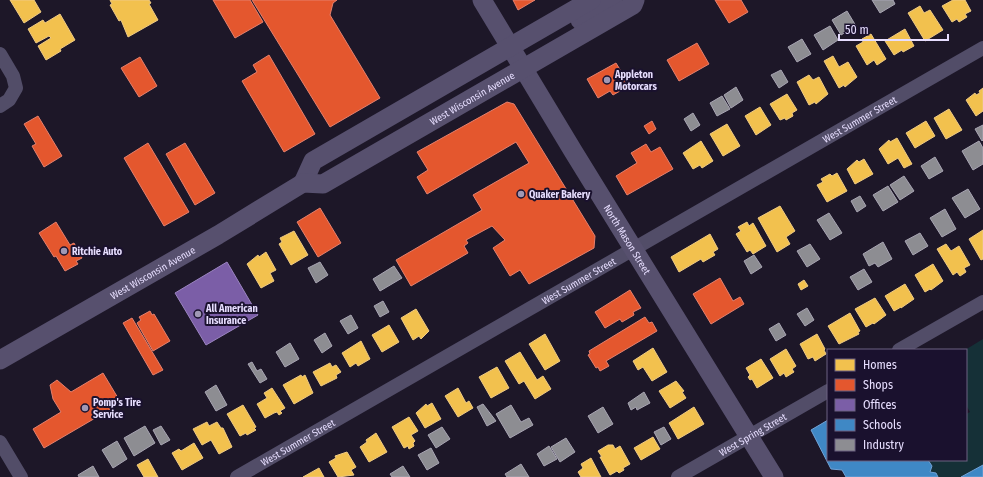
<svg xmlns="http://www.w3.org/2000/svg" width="983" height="477" viewBox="0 0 983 477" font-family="'Fira Sans Condensed',sans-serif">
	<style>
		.green { fill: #153037 }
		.homes { fill: #f2c14e; stroke: #efca83 }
		.shops { fill: #e4572e; stroke: #e5806d }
		.offices { fill: #7b5ea7; stroke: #9b84c1 }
		.schools { fill: #3f88c5; stroke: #71a2d6 }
		.industry { fill: #8d8d92; stroke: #a8a5b3 }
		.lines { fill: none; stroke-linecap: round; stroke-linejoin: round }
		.street { stroke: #524d68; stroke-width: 14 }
		.secondary { stroke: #57506e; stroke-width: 19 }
		.poi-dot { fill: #a098b4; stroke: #1a112e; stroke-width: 1.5 }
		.labels { text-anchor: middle; stroke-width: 4; stroke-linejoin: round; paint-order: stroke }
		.poi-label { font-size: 10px; font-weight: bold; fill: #e7deff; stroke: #1a112e; text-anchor: start }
		.street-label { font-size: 10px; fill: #e7deff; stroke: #1a112e }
	</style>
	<rect width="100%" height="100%" fill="#1d1728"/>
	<path class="green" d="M983 339V465L961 477H938L936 473 930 472 932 466 928 460H966V414L970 412 966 405 965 350Z"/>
	<path class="homes" d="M10 0H34L41 12 24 23Z
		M110 0H149L151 3 149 4 158 20 128 37 121 20 119 21 110 5 112 4Z
		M953 0H965L971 11 965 14 967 17 959 22 957 19 952 22 942 6Z
		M920 6 924 13 930 10 943 30 925 41 908 13Z
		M60 14 75 40 60 49 61 51 46 60 38 46 51 38 49 36 36 43 28 29 43 20 45 23Z
		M905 29 914 46 903 52 902 50 894 55 885 41Z
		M871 34 886 59 877 65 874 60 867 65 856 46 863 42 862 39Z
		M833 56 839 67 848 62 857 77 845 87 844 85 839 88 824 61Z
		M809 75 813 80 819 77 828 94 816 104 815 102 809 105 797 82Z
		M983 88V111L976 116 966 100 975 93 976 95 980 93 979 91Z
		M787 94 797 110 792 113 793 116 786 120 785 118 780 120 770 104Z
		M760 107 771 125 756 135 745 116Z
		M949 109 962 130 946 139 934 118Z
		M926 121 935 136 915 148 906 133Z
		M727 124 740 146 723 156 710 134Z
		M897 138 912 164 904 168 898 158 888 164 879 149 889 140 890 142Z
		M701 141 713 161 702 168 700 165 693 169 683 153Z
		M864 159 873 174 855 184 847 169 857 160 859 162Z
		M837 173 847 191 827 202 817 185 823 182 821 179 830 174 832 176Z
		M780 206 795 231 786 237 790 244 777 252 758 218Z
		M747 222 749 226 753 223 766 246 753 254 750 250 747 252 736 234 741 231 738 227Z
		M983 230V259L981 260 969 239Z
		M294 231 308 255 291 265 279 244 282 242 280 238Z
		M710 234 718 249 713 252 715 255 703 262 701 259 679 272 671 257Z
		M946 244 951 251 959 246 970 265 964 268 966 272 960 276 957 272 953 275 937 249Z
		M266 252 276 270 270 273 274 281 261 288 247 264 258 255 259 257Z
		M933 264 943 281 931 290 930 289 925 292 915 275Z
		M804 280 808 286 801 290 798 284Z
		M905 284 914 299 901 308V307L894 311 885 296Z
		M875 298 886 315 874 324 873 323 866 327 855 309Z
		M416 309 429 331 421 339 419 336 413 340 401 318Z
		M850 313 860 331 858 332 859 334 839 344 828 326Z
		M389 325 399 342 382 352 372 335Z
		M545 334 560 361 545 370 529 344Z
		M817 334 825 349 824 350 826 354 815 361 813 357 808 359 800 344Z
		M361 341 370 359 358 366 356 363 350 367 342 353Z
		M653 348 667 372 652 381 643 367 638 370 633 361Z
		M786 349 796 366 792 369 794 372 786 377 784 373 780 376 770 359Z
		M520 352 537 380 543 376 551 389 535 399 524 381 519 384 505 361Z
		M761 359 773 378 757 388 752 379 750 380 748 377 750 375 746 368Z
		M330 363 332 367 336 365 341 372 336 375 337 378 321 386 313 372Z
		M497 367 509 388 491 398 479 377Z
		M301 375 302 377 305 375 313 393 294 404 283 385Z
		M676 381 684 391 682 392 686 398 670 408 659 391Z
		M272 388 285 408 280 411 282 413 279 415 277 412 274 413 265 418 257 404 267 398 264 393Z
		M458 388 466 403 469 401 473 408 458 417 445 396Z
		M432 403 441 419 425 428 416 413 426 404 427 406Z
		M243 405 256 427 254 428 256 430 247 435 246 433 240 436 227 414Z
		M694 407 704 424 678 439 669 423Z
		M409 417 418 431 411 435 415 441 413 443 414 446 409 449 408 446 404 448 392 427Z
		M207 422 209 426 217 422 221 428H223L232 447 219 454 211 440 202 445 193 429Z
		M376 433 387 452 369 462 360 447 367 442 366 440Z
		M653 437 660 449 641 460 634 448Z
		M194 443 203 458 182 470 172 453 179 449 181 451Z
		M608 445H613L615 449 620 446 630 464 623 468 624 470 619 473 617 471 610 475 600 457H602L598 451Z
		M347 452 356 467 351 470 354 475 338 477 329 462 336 458 335 456Z
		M591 458 601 477H581L578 472 583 468 581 464Z
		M148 459 158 477H144L137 465Z
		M319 468 324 477H303Z"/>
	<path class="shops" d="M213 0H250L263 22 235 38Z
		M252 0H337L333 3 330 15 380 98 330 127Z
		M513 0H535L518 10Z
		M715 0H741L748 12 729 23Z
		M697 43 709 64 679 81 667 60Z
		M269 55 315 134 284 152 242 81 257 72 253 65Z
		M140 57 157 86 139 97 121 68Z
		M616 63 627 81 625 82 627 87 613 95 610 91 598 98 587 79Z
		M507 102 514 104 595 236 594 248 529 284 520 270 510 276 493 248 505 240 492 226 466 240 468 243 464 246 468 253 411 286 396 260 482 210 473 195 529 163 516 142 427 194 417 177 428 170 417 152Z
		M38 116 62 156 44 167 32 146 36 144 24 124Z
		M652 121 656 129 649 134 644 126Z
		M148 143 189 212 164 226 124 158Z
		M185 143 215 193 195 205 166 154Z
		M646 144 651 152 660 147 673 169 627 195 616 176 637 163 631 153Z
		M320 208 341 243 318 257 297 222Z
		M56 222 70 245 74 243 82 258 76 261 78 264 65 271 56 256 54 257 39 233Z
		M720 278 733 301 740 297 744 304 711 324 693 294Z
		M630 290 641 308 633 312 634 315 622 322 620 319 605 328 595 312Z
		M150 311 152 315 154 314 170 341 153 351 137 323 141 320 139 317Z
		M645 317 649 323 652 322 657 331 606 361 609 366 600 371 598 367 596 368 588 355 590 354 589 351Z
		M132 318 163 370 153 375 123 323Z
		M103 373 121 403 44 448 33 429 61 412 53 399 50 385 57 380 71 392Z"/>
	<path class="offices" d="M227 262 258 315 206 345 175 293Z"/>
	<path class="schools" d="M828 420V460H928L932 466 930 472 936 473 938 477H846L842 470 831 469 811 430Z
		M983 465V477H961Z"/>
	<path class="industry" d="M872 0H893L895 4 880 13Z
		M847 11 856 26 841 35 832 20Z
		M830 26 838 40 823 50 814 35Z
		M802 39 811 54 797 62 788 47Z
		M781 70 788 82 779 88 771 75Z
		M736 87 743 100 731 108 724 95Z
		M722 96 730 109 717 116 710 103Z
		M693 113 700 125 691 131 684 119Z
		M983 125V140L982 141 975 129Z
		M979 141 983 148V164L973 170 962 151Z
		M935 157 943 171 929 179 921 166Z
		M904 176 914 191 900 200 890 185Z
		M888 186 898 202 883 211 873 195Z
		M968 189 980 209 965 218 952 198Z
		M860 196 866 206 857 212 851 201Z
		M945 209 956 229 942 237 930 218Z
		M829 213 842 233 830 240 817 220Z
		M920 233 928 246 913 255 905 241Z
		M883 242 892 259 878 267 875 263 869 266 863 254Z
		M810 244 820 259 807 267 797 251Z
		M754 255 762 267 751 274 744 261Z
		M320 262 328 275 316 283 308 268Z
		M394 266 402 278 380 291 373 279Z
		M864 269 872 282 858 290 850 277Z
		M383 301 389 312 380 317 374 306Z
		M807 308 814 320 805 326 797 314Z
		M351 315 358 328 348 334 340 321Z
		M779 323 786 335 776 341 769 329Z
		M325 333 332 346 322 353 314 340Z
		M290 343 299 359 285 367 276 352Z
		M252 362 257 371 261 369 267 379 260 383 248 364Z
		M216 385 227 405 216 411 205 392Z
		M644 392 650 403 637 410 636 407 631 410 628 403Z
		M483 404 496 421 487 426 477 407Z
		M511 405 521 422 529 418 533 425 510 438 496 414Z
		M603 407 613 424 598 433 588 416Z
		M145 426 155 443 134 456 124 438Z
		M161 426 170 440 161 445 153 430Z
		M442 427 450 439 436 448 428 435Z
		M664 427 671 439 661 445 654 432Z
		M566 438 575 452 560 462 551 447Z
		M117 441 127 459 113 468 102 450Z
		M549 446 557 459 544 466 537 454Z
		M431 448 439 463 427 470 418 455Z
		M521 464 529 477H507L505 474Z
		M93 466 99 477H79L78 475Z
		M403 466 410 477H392L390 474Z"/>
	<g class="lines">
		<g class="street">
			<path d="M0 54 13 76 16 88 9 100 0 106"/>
			<path d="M899 350 983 302"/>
			<path d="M0 442 21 477"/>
			<path id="s1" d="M237 477 983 48"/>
			<path id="s2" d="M678 477 828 391"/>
		</g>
		<g class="secondary">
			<path id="s3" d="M482 0 573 151 774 477"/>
			<path d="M580 20 613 0"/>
			<path d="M303 183 313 161 591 0"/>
			<path id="s4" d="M0 360 218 235 303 183 323 184 633 5 635 0"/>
		</g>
	</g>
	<g class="poi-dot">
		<circle cx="607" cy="80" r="4"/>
		<circle cx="521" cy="194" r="4"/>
		<circle cx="64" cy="251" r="4"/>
		<circle cx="198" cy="314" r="4"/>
		<circle cx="85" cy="408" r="4"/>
	</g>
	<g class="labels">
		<g class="poi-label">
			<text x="615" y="78">Appleton<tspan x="615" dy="12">Motorcars</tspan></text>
			<text x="529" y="198">Quaker Bakery</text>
			<text x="72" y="255">Ritchie Auto</text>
			<text x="206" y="312">All American<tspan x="206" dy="12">Insurance</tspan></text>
			<text x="93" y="406">Pomp's Tire<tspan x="93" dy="12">Service</tspan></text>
		</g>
		<g class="street-label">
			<text dy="4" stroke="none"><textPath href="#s4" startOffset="543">West Wisconsin Avenue</textPath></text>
			<text dy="4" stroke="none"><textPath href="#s1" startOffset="718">West Summer Street</textPath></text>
			<text dy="4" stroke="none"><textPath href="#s3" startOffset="280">North Mason Street</textPath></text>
			<text dy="4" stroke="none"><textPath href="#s4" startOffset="176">West Wisconsin Avenue</textPath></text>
			<text dy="4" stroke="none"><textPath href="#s1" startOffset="394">West Summer Street</textPath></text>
			<text dy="4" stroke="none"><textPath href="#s2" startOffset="86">West Spring Street</textPath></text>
			<text dy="4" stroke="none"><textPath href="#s1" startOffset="70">West Summer Street</textPath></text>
		</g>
	</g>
	<rect x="827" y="349" width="140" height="112" fill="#1a112e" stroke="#6c6382"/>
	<rect x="835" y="359" width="20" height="12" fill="#f2c14e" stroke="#6c6382"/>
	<text x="863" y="369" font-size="12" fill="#e7deff">Homes</text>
	<rect x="835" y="379" width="20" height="12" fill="#e4572e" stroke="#6c6382"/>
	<text x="863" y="389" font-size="12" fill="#e7deff">Shops</text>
	<rect x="835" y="399" width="20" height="12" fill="#7b5ea7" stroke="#6c6382"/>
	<text x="863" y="409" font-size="12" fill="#e7deff">Offices</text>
	<rect x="835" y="419" width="20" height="12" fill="#3f88c5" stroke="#6c6382"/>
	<text x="863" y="429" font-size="12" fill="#e7deff">Schools</text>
	<rect x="835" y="439" width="20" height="12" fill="#8d8d92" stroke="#6c6382"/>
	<text x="863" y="449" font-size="12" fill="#e7deff">Industry</text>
	<path d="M839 34v6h109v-6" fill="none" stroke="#e7deff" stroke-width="2"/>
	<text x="845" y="34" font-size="12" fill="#e7deff" stroke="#1a112e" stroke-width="3" paint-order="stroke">50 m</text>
</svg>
